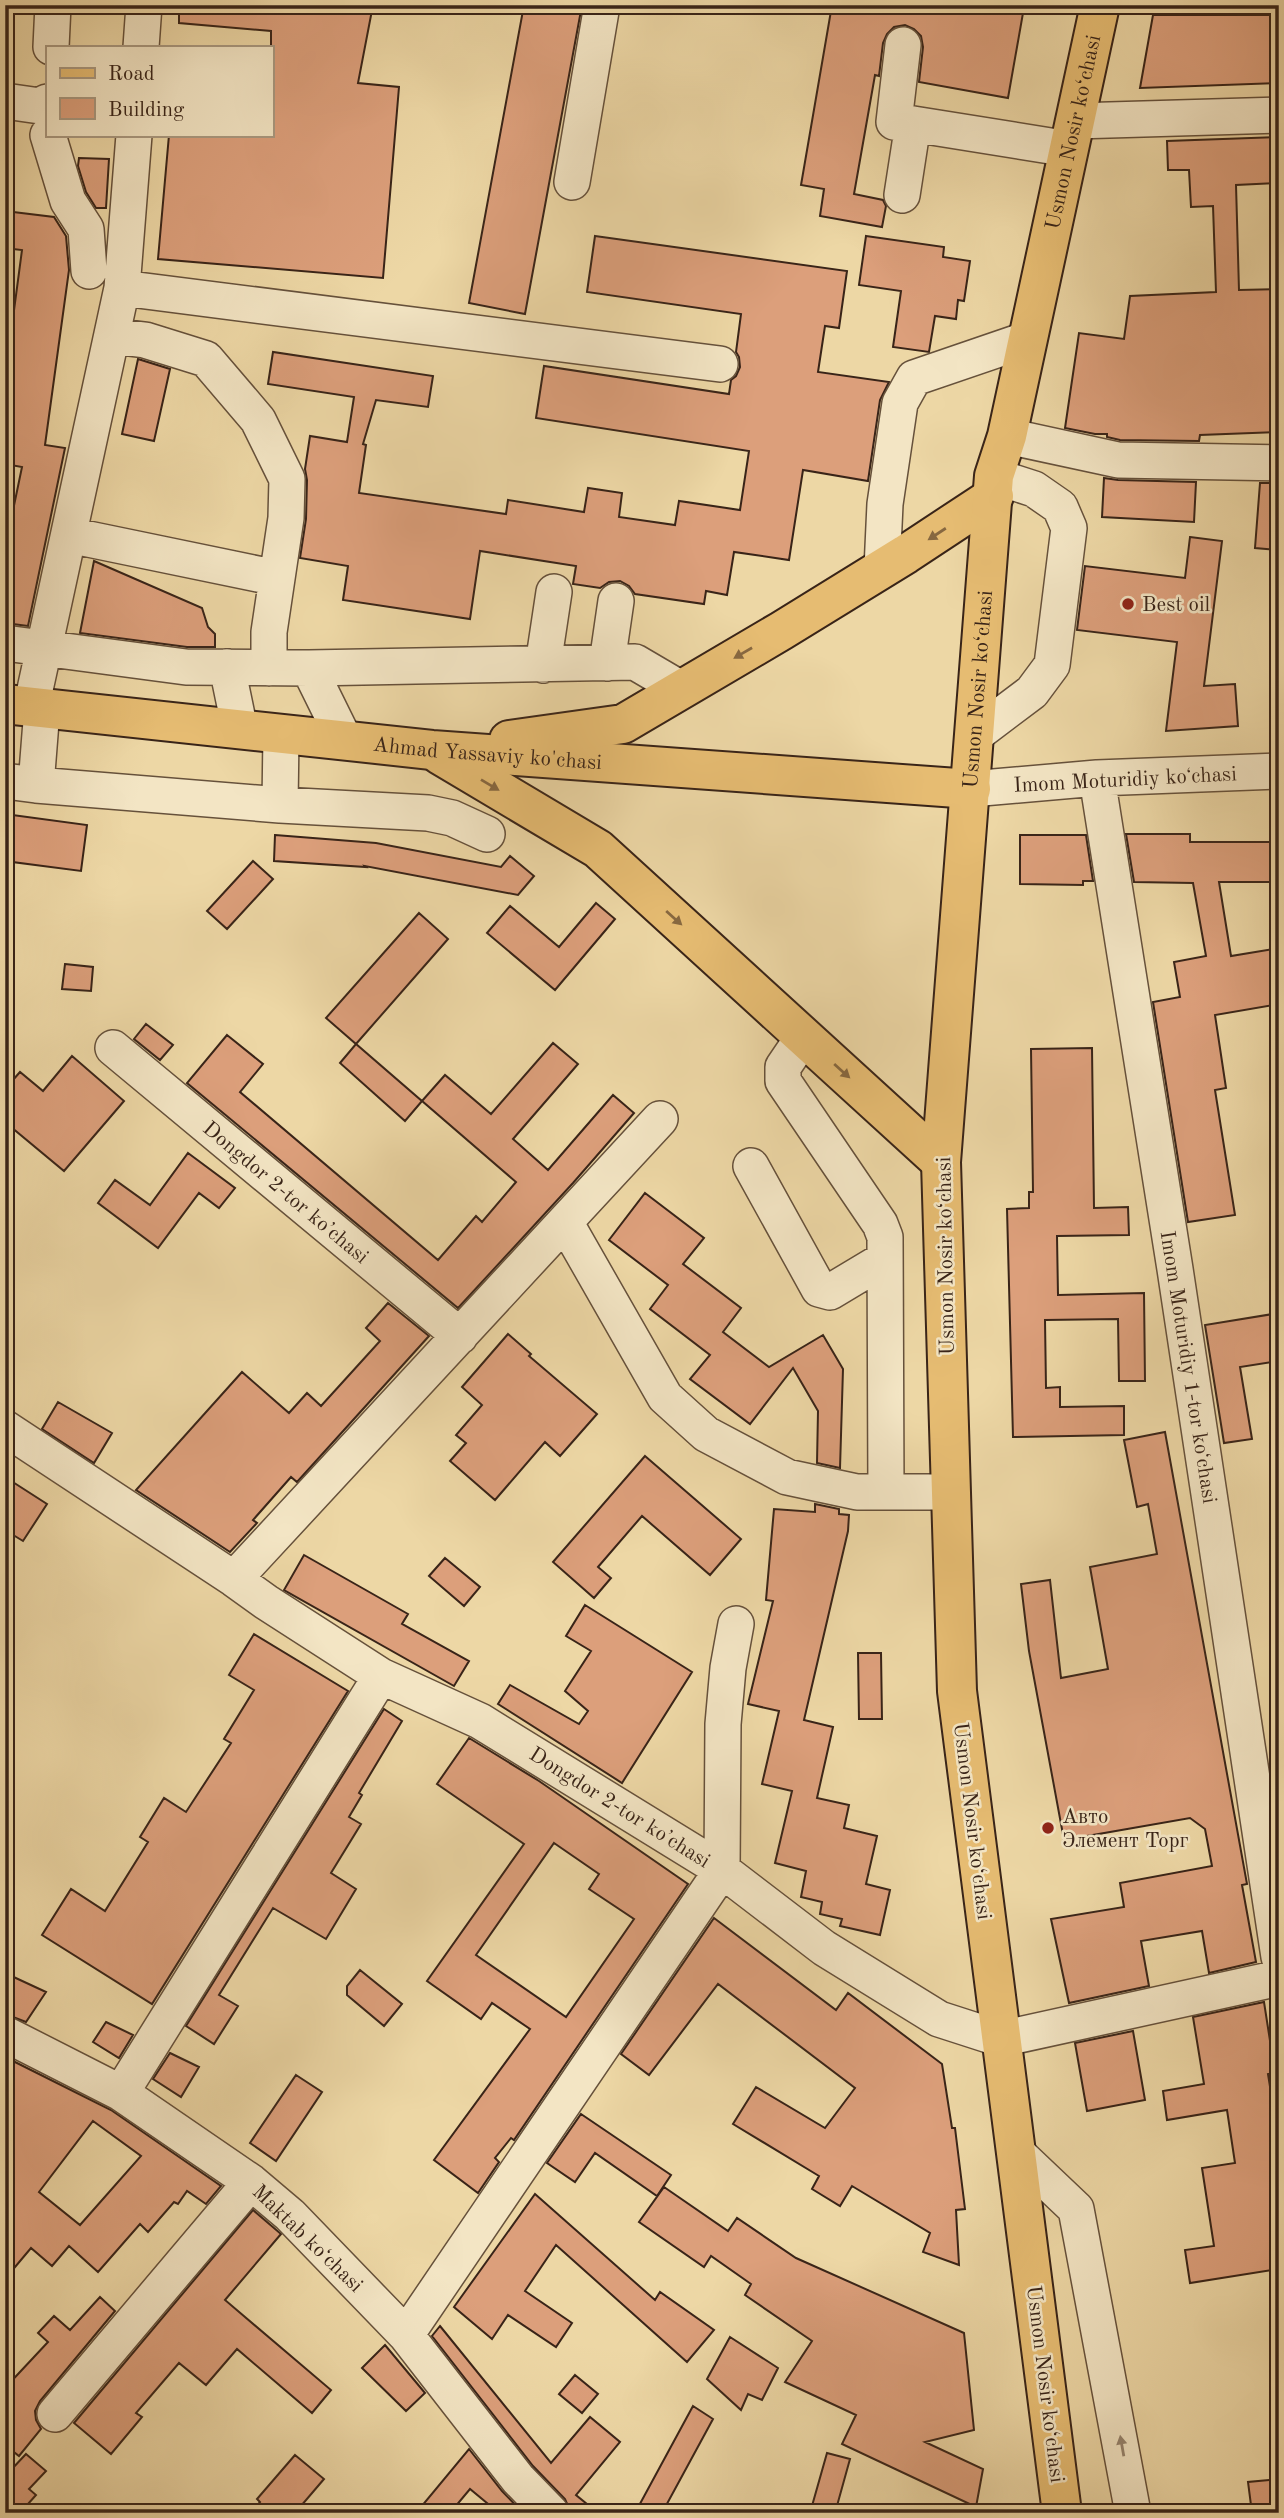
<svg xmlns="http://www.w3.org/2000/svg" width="1284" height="2518" viewBox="0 0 1284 2518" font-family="'Old Standard TT',serif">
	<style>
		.building { fill: #dc9f7b; stroke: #392418; stroke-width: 2; fill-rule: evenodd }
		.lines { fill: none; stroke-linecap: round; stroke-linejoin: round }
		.minor-casing { stroke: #66513b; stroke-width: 38 }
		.major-casing { stroke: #392418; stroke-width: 42 }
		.minor { stroke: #f3e5c4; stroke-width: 35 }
		.major { stroke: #e6bc72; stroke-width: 38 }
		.oneway { fill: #876840 }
		.oneway2 { fill: #96846e }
		.poi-dot { fill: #8f2418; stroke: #f3e5c4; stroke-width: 2.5 }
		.labels { text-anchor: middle; stroke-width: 5; stroke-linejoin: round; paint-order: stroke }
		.street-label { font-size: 21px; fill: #392418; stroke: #f3e5c4 }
		.poi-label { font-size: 21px; fill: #392418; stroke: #f3e5c4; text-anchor: start }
	</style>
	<rect width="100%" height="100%" fill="#edd7a5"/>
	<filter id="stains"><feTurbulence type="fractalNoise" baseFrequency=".00286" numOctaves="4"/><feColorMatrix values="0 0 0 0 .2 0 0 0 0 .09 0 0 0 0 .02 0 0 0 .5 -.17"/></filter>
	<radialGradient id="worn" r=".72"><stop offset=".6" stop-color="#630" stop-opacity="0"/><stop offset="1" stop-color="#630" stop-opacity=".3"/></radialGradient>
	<path class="building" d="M179 5H373L358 83 399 87 383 278 158 259 169 135H271V31L179 23Z
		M524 5H582L525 314 469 303Z
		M832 5H979L1023 13 1008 98 919 82 923 47 921 36 914 29 905 25 894 27 887 34 883 43 879 76 875 75 854 194 883 200 886 206 882 227 820 216 824 189 801 185Z
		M1153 15H1279V83L1140 88Z
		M1279 137V183L1236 185 1239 290 1279 289V432L1200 435 1199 441 1120 440 1107 437V434H1095L1065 428 1079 333 1124 339 1130 296 1216 292 1213 206 1191 207 1189 170H1168L1167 141Z
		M79 158 109 159 106 208H96L86 192 78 166Z
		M5 211 54 217 66 236 69 270 45 445 65 448 28 626 5 623V549L22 467 5 464V378L22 250 5 248Z
		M595 236 847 271 839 328 825 326 818 372 889 382 880 400 868 481 803 470 789 560 734 552 727 595 706 591 704 604 635 594 629 586 620 581 609 582 600 588 573 584 576 566 480 551 470 619 343 600 348 566 300 558 306 519 307 480 305 469 310 436 347 442 354 397 268 384 273 352 433 376 428 407 376 400 363 444 366 445 359 493 506 514 508 500 584 512 588 488 622 493 619 517 675 525 679 501 740 510 749 451 536 418 544 366 729 394 731 380 736 376 740 367 739 357 736 352 741 314 587 292Z
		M866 236 944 247 943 257 970 261 964 301 958 300 956 319 935 316 929 352 893 347 901 291 859 285Z
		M138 359 170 369 154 441 122 434Z
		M1104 478 1118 480 1196 482 1194 522 1102 517Z
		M1260 483H1279V550L1255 548Z
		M1190 537 1222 541 1204 686 1235 684 1238 726 1166 731 1177 642 1077 630 1085 566 1185 578Z
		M94 561 202 608 208 627 215 634V647H187L80 633Z
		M5 814 87 825 81 871 5 861Z
		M1126 834H1190V842H1279V882H1219L1231 956 1279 948V1004L1215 1015 1226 1088 1215 1090 1235 1215 1188 1222 1153 1002 1180 997 1174 962 1206 956 1193 883 1134 882Z
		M275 835 376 843 501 867 510 856 534 876 518 895 365 866 366 867 274 861Z
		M1020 835H1086L1093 881H1083V885L1020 884Z
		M253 861 273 879 227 929 207 911Z
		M596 903 615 919 555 990 487 933 510 906 559 947Z
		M419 913 448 939 356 1044 326 1018Z
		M65 964 93 967 91 991 62 989Z
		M146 1024 173 1045 160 1060 134 1039Z
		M227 1035 263 1064 240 1092 438 1260 476 1216 482 1222 516 1182 422 1101 405 1121 340 1063 356 1044 422 1101 445 1075 491 1114 553 1043 578 1064 513 1139 548 1170 613 1095 634 1113 573 1183 458 1308 187 1083Z
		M1092 1048 1094 1208 1128 1207 1129 1235 1057 1236 1058 1295 1144 1293 1145 1381H1119L1118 1319 1045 1320 1046 1388 1060 1387V1407L1124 1406V1435L1013 1437 1007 1209 1029 1208V1192H1033L1031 1049Z
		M72 1056 124 1101 64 1171 5 1122V1089L20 1072 43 1091Z
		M188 1153 235 1188 219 1208 199 1193 158 1248 98 1203 115 1180 150 1205Z
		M645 1193 704 1238 683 1264 741 1308 723 1332 769 1367 823 1335 843 1369 840 1468 817 1463 818 1411 793 1368 750 1424 690 1379 710 1355 650 1309 668 1285 609 1240Z
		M388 1303 429 1336 297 1482 291 1477 253 1520 257 1523 230 1552 136 1490 242 1372 289 1413 307 1393 321 1406 380 1341 366 1328Z
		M1279 1313V1361L1240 1367 1252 1439 1224 1443 1205 1325Z
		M508 1334 531 1354 529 1356 597 1414 560 1456 545 1442 495 1500 450 1461 466 1443 456 1435 482 1405 462 1387Z
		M58 1402 112 1433 94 1463 42 1429Z
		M1165 1432 1247 1884 1242 1885 1256 1962 1209 1973 1202 1931 1141 1941 1149 1986 1069 2003 1051 1919 1124 1907 1120 1883 1212 1866 1205 1829 1190 1818 1064 1840 1029 1651 1021 1584 1050 1580 1061 1678 1108 1669 1090 1567 1157 1554 1148 1504 1137 1507 1124 1440Z
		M645 1456 741 1539 710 1575 642 1516 598 1567 611 1578 594 1598 553 1562Z
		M5 1477 47 1504 23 1541 5 1530Z
		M815 1504 839 1509V1514L849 1515 848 1531 804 1720 833 1727 817 1798 849 1805 844 1828 877 1836 866 1884 890 1890 880 1935 840 1926 842 1919 820 1914 822 1902 801 1897 806 1871 775 1863 792 1791 762 1784 779 1711 748 1704 773 1601 766 1600 774 1509 815 1512Z
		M304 1555 408 1614 402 1624 469 1661 454 1686 284 1590Z
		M445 1558 480 1587 464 1606 429 1576Z
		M585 1605 692 1672 622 1783 498 1704 510 1685 579 1724 588 1711 565 1691 591 1651 566 1636Z
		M254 1634 348 1691 152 2004 42 1935 71 1889 105 1911 148 1842 140 1837 164 1798 186 1812 231 1743 224 1739 254 1690 229 1675Z
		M858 1653H881L882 1719H859Z
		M384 1709 402 1721 359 1793 362 1795 349 1817 361 1824 331 1873 356 1889 326 1939 273 1908 219 1995 238 2006 214 2044 186 2026Z
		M469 1738 539 1781 688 1884 514 2140 511 2138 495 2158 499 2162 478 2193 434 2160 530 2029 492 2003 481 2019 427 1981 524 1844 437 1784ZM554 1843 599 1874 589 1889 634 1919 566 2017 476 1955Z
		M714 1918 836 2010 848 1993 942 2064 952 2128H955L965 2209 956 2210 959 2265 923 2252 930 2233 852 2186 840 2206 812 2189 819 2176 733 2124 756 2087 825 2128 855 2088 718 1984 649 2075 621 2054Z
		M360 1970 402 2004 384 2026 347 1995V1986Z
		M5 1973 46 1992 26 2022 5 2014Z
		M1264 2002 1275 2073 1268 2074 1279 2143V2269L1190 2283 1185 2250 1214 2246 1202 2168 1235 2163 1227 2110 1167 2120 1163 2091 1204 2084 1193 2017Z
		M106 2022 133 2035 119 2058 93 2042Z
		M1133 2031 1145 2100 1087 2111 1075 2043Z
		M170 2053 199 2067 181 2097 153 2079Z
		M5 2057 111 2110 221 2186 206 2204 187 2191 178 2204 174 2202 148 2232 140 2224 98 2272 69 2246 52 2266 31 2248 5 2279ZM93 2121 141 2156 80 2225 39 2192Z
		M296 2075 322 2092 276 2161 250 2143Z
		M581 2114 671 2175 657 2196 595 2153 575 2182 547 2163Z
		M664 2187 728 2231 737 2218 796 2258 964 2333 974 2430 925 2442 983 2469 976 2507 842 2444 856 2415 785 2382 812 2341 745 2295 751 2284 711 2256 704 2267 639 2222Z
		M535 2194 655 2300 660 2292 714 2330 687 2362 556 2245 525 2291 572 2323 556 2347 508 2315 492 2339 454 2307Z
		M253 2210 281 2234 225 2300 331 2390 312 2413 237 2349 206 2385 179 2363 136 2413 142 2417 111 2454 74 2423Z
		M100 2297 115 2311 40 2401 35 2411 36 2420 41 2429 19 2456 5 2445V2388L48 2342 38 2333 54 2316 70 2330Z
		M440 2326 551 2463 590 2417 620 2442 576 2495 598 2513H571L565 2499 533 2466 432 2336Z
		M730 2337 778 2368 762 2400 748 2394 741 2410 707 2379Z
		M385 2345 425 2393 406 2411 362 2368Z
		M575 2375 598 2394 582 2413 559 2394Z
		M693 2406 713 2419 662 2513H635Z
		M469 2449 502 2491 523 2513H499L470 2489 450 2513H416Z
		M827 2453 850 2459 835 2513H810Z
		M26 2454 46 2471 29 2489 36 2495 20 2513H5V2466L10 2471Z
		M295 2455 324 2479 295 2513H251L260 2502 257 2499Z
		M1279 2479V2513H1252L1248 2482Z"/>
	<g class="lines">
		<g class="minor-casing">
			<path id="minor" d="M903 45 894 122 913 124
				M51 47 53 5
				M141 47 144 5
				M5 101 40 106 47 102
				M1075 121 1279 115
				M48 135 68 201 86 229 89 271
				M572 182 602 5
				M902 195 913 124 1069 149
				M122 288 720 364
				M112 336 145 340 206 359 258 420 287 479 286 518 269 632V668
				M1007 436 1118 460 1279 463
				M69 535 277 578
				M882 569 885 504 900 403 914 378 1028 339
				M5 643 186 667 309 668 635 662 681 689
				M607 663 616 601
				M543 665 554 592
				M227 667 240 730
				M309 668 345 741
				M31 708 122 288 134 135
				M975 735 1032 692 1052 665 1069 528 1060 507 1034 489 994 476
				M1097 778 1175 1269 1279 1957
				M5 781 36 785 280 805 428 813 452 818 487 834
				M36 785 42 709
				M971 789 1097 778 1279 771
				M280 805 281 735
				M804 1036 783 1067V1081L880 1224 885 1237 886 1492
				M113 1048 460 1336
				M751 1166 819 1289 830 1292 885 1259
				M565 1222 665 1397 706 1434 787 1477 857 1492H951
				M5 1428 234 1579 266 1602 381 1676 480 1721 722 1870 824 1948 939 2019 1001 2039 1279 1978
				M234 1579 660 1119
				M5 2034 121 2093 251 2182 290 2215 406 2335 518 2479 551 2513
				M121 2093 381 1676
				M1016 2152 1076 2209 1133 2513
				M406 2335 722 1870 723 1724 728 1668 736 1624
				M55 2414 251 2182"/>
		</g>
		<g class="major-casing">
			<g id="major">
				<path id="s1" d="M5 704 432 750 971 789"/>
				<path d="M509 740 623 724 781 631 906 554 994 496"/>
				<path d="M440 755 598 849 941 1162"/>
				<path id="s2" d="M1062 2513 957 1691 941 1162 994 476 1007 436 1100 5"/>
			</g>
		</g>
		<use href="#minor" class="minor"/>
		<use href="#major" class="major"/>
	</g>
	<defs><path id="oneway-solid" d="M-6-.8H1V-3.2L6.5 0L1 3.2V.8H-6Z" transform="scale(1.75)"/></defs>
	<g class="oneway">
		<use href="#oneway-solid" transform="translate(937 534) rotate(147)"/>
		<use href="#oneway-solid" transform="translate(743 653) rotate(150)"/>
		<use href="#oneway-solid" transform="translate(490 785) rotate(31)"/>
		<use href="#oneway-solid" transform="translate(674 918) rotate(42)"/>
		<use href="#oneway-solid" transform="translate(842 1071) rotate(42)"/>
	</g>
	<use class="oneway2" href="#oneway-solid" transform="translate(1122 2446) rotate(-100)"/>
	<g class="poi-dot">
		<circle cx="1128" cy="604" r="7"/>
		<circle cx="1048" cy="1828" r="7"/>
	</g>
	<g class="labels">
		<g class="street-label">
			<text dy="7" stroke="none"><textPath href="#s2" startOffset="2399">Usmon Nosir ko‘chasi</textPath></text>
			<text dy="7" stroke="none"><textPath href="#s2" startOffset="1832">Usmon Nosir ko‘chasi</textPath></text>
			<text dy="7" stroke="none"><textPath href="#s1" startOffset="485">Ahmad Yassaviy ko'chasi</textPath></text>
			<text transform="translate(1125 779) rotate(-3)" y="7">Imom Moturidiy koʻchasi</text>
			<text transform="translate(286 1192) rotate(40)" y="7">Dongdor 2-tor koʼchasi</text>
			<text transform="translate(945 1256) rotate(-91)" y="7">Usmon Nosir ko‘chasi</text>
			<text transform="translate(1189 1367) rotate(81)" y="7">Imom Moturidiy 1-tor koʻchasi</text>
			<text transform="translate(620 1807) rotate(32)" y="7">Dongdor 2-tor koʼchasi</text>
			<text transform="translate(973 1821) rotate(83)" y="7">Usmon Nosir ko‘chasi</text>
			<text transform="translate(308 2238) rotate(44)" y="7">Maktab koʻchasi</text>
			<text transform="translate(1046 2384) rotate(83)" y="7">Usmon Nosir ko‘chasi</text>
		</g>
		<g class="poi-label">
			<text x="1142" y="611">Best oil</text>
			<text x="1062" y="1823">Авто<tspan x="1062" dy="24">Элемент Торг</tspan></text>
		</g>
	</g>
	<rect width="1284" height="2518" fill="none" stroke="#edd7a5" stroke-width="28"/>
	<rect x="7" y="7" width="1270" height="2504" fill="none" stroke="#392418" stroke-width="3.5"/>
	<rect x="14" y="14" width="1256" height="2490" fill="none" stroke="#392418" stroke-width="2"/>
	<rect x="46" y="46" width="228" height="91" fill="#f3e5c4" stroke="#a9987f" stroke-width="2"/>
	<rect x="60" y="68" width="35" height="10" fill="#e6bc72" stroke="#a9987f" stroke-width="2"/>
	<text x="108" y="80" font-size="21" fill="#392418">Road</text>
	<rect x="60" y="98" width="35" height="21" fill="#dc9f7b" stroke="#a9987f" stroke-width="2"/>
	<text x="108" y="116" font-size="21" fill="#392418">Building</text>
	<rect width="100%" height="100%" filter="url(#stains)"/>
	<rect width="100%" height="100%" fill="url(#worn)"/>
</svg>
